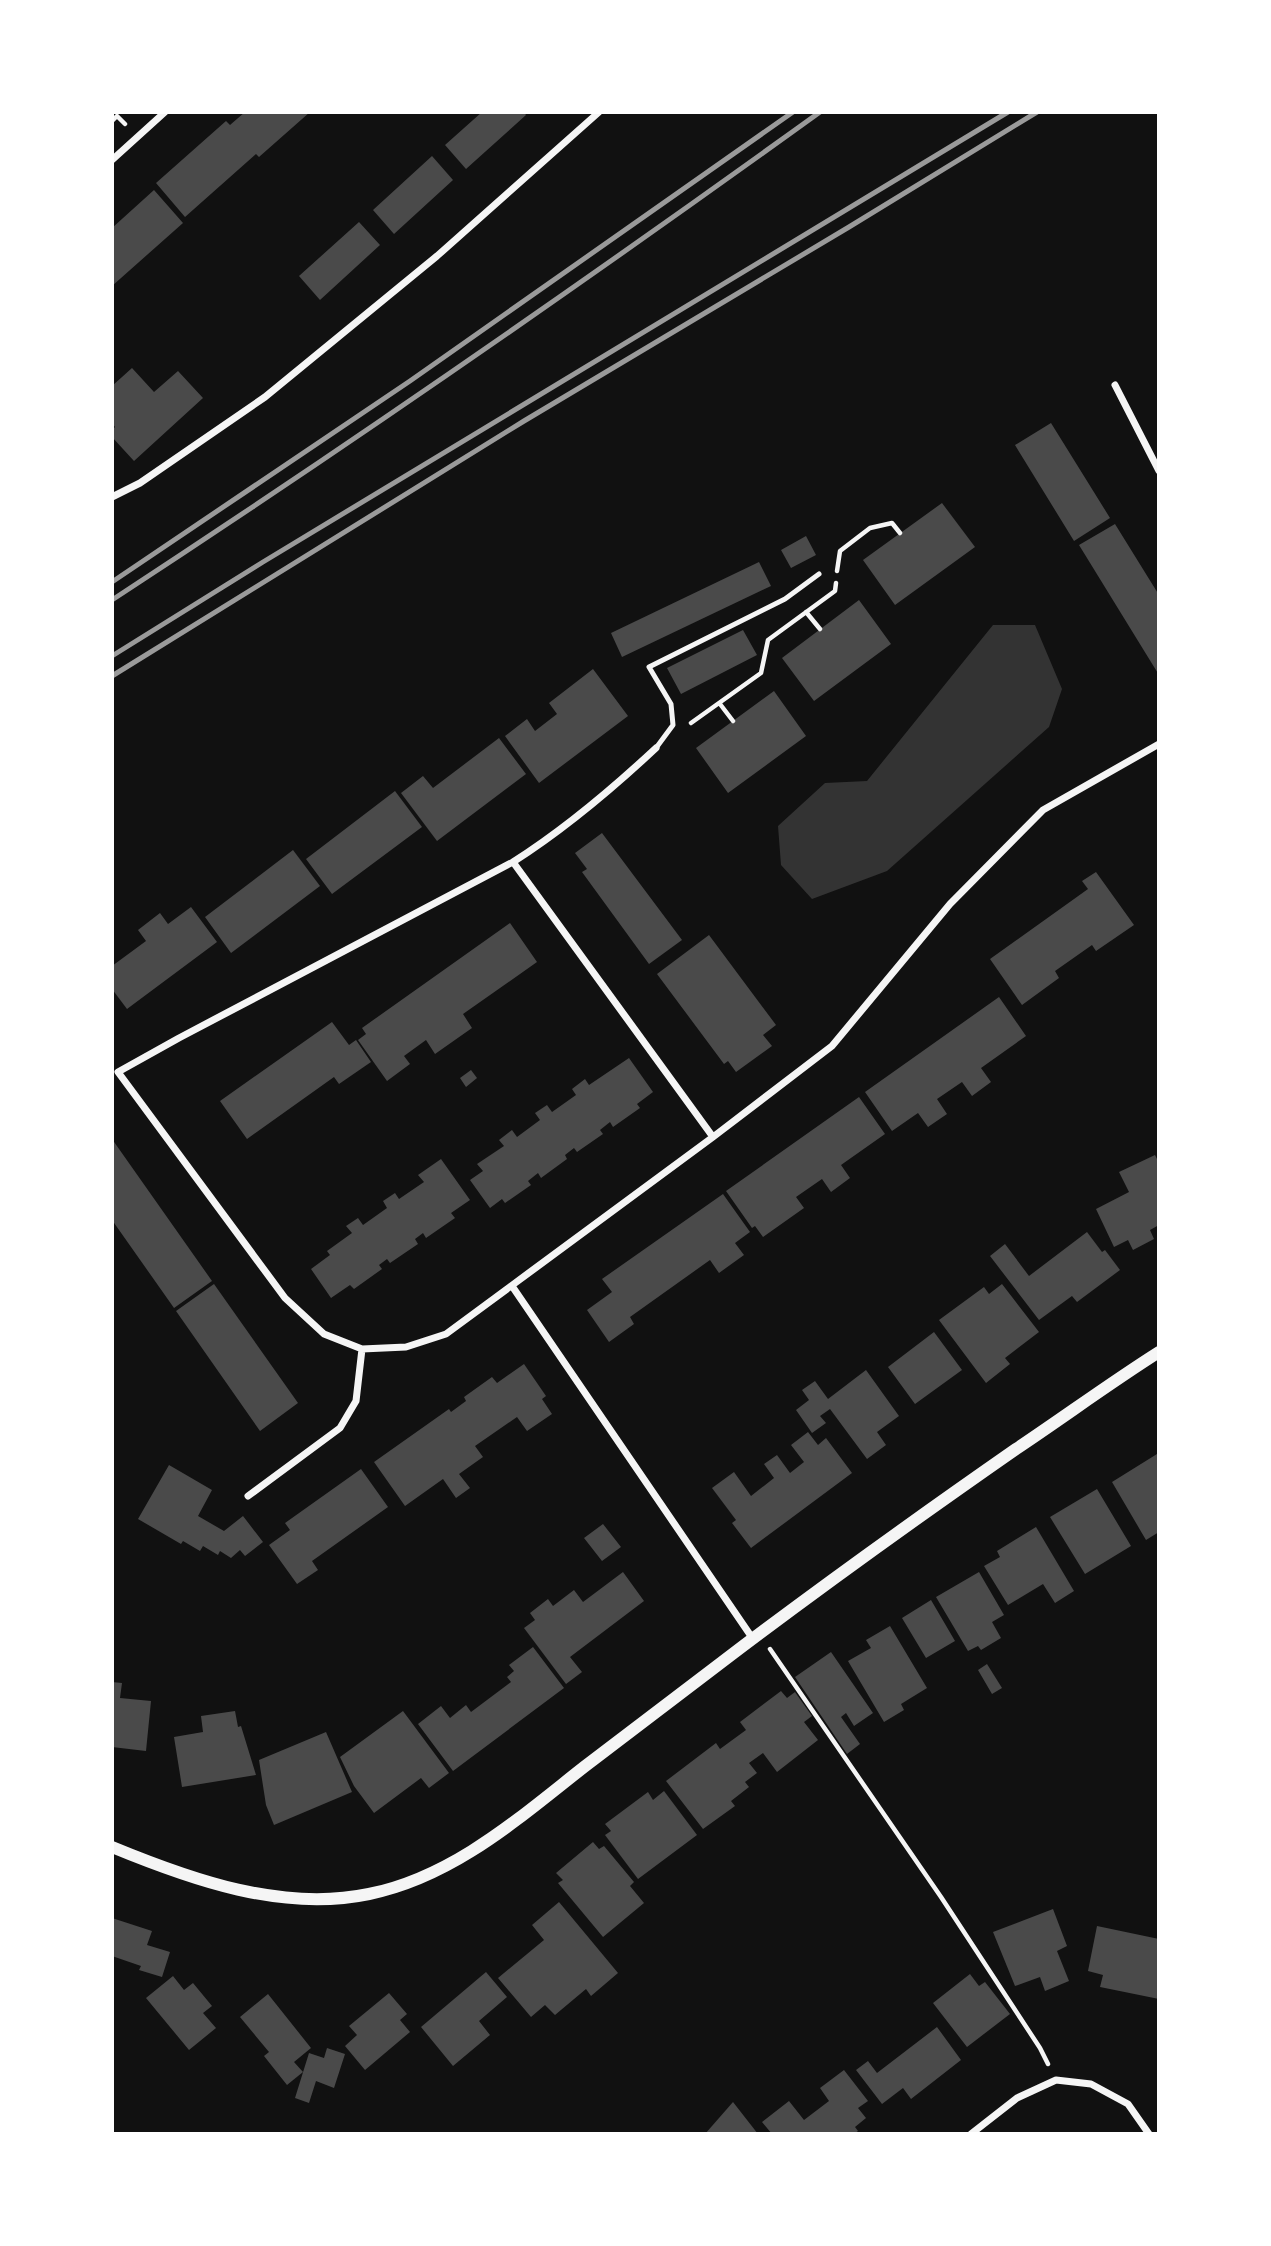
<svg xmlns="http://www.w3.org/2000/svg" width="1271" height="2246" viewBox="0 0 1271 2246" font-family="'Public Sans',sans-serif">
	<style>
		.water { fill: #333 }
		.building { fill: #4a4a4a }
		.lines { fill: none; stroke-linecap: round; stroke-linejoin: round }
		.path { stroke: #f5f5f5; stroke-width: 4.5 }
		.service { stroke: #f5f5f5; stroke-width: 5 }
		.minor { stroke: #f5f5f5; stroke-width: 7 }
		.tertiary { stroke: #f5f5f5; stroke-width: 12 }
		.rail { stroke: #9a9a9a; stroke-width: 5 }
	</style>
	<rect width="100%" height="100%" fill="#111"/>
	<path class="water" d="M993 625H1035L1062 689 1049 727 887 871 812 899 781 865 778 826 825 783 867 781Z"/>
	<path class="building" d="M245 112H310L259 157 256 154 185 217 156 183 226 121 230 125Z
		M482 112H524L526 115 466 169 445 145Z
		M432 156 453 180 394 234 373 210Z
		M154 190 183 223 112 286V228Z
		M359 222 380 245 320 300 299 276Z
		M132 368 154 392 178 371 203 398 134 461 112 437V430L115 427 112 423V386Z
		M1051 423 1110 518 1074 541 1015 445Z
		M942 503 975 547 895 605 863 560Z
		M1115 524 1159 595V675L1079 545Z
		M806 536 816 555 791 568 781 550Z
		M759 562 771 586 622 657 611 633Z
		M859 600 891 644 814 701 782 658Z
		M743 630 757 655 681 694 667 668Z
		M593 669 628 716 539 783 505 736 527 719 535 731 557 714 549 703Z
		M774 691 806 736 728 793 696 748Z
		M499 738 526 774 437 841 401 793 423 776 433 788Z
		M395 791 422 827 332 894 306 859Z
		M602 833 682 940 649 964 582 872 587 869 575 853Z
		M293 850 320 886 231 953 205 917Z
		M1096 872 1134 925 1096 951 1092 945 1055 971 1059 978 1022 1005 990 959 1088 889 1082 881Z
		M191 907 217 942 127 1009 112 989V966L146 941 138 930 160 913 168 924Z
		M510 923 537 962 463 1014 472 1028 435 1054 426 1040 404 1056 410 1064 387 1081 358 1040 366 1034 362 1028Z
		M709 935 776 1025 763 1035 772 1046 736 1072 728 1061 724 1064 657 974Z
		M999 997 1026 1036 981 1068 991 1082 972 1096 962 1082 937 1099 947 1114 928 1127 918 1113 892 1131 865 1092Z
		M332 1022 349 1045 356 1040 371 1062 339 1084 334 1077 247 1139 220 1101Z
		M629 1058 653 1092 637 1104 640 1108 613 1127 610 1122 600 1130 603 1134 577 1152 574 1148 565 1155 567 1159 541 1178 538 1173 528 1181 531 1185 505 1203 502 1199 490 1208 470 1180 483 1171 477 1164 504 1146 499 1140 512 1130 517 1137 540 1120 535 1113 547 1105 552 1112 576 1095 572 1089 585 1079 589 1085Z
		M471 1070 477 1078 466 1087 460 1078Z
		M859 1097 885 1134 841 1165 850 1178 831 1192 822 1179 796 1197 804 1208 763 1237 755 1226 752 1228 726 1191Z
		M112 1139 212 1281 174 1308 112 1220Z
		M1155 1155 1159 1163V1225L1150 1230 1154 1239 1133 1250 1128 1240 1114 1247 1096 1209 1129 1192 1119 1172Z
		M441 1159 470 1200 451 1213 455 1218 426 1238 423 1233 415 1239 418 1244 390 1263 387 1259 379 1265 382 1269 354 1289 350 1285 331 1298 311 1269 330 1255 327 1251 352 1233 346 1226 358 1218 363 1225 387 1208 383 1201 395 1193 399 1199 424 1182 418 1175Z
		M723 1194 750 1232 735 1243 744 1255 719 1273 710 1260 630 1317 634 1324 609 1342 587 1310 612 1292 602 1279Z
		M1087 1232 1102 1252 1105 1250 1120 1270 1077 1302 1072 1296 1039 1320 990 1256 1005 1244 1029 1276Z
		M214 1284 298 1403 260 1431 176 1311Z
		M1002 1284 1039 1332 1005 1358 1010 1364 986 1383 939 1320 984 1287 989 1294Z
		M934 1332 962 1370 915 1404 888 1367Z
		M524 1364 546 1396 542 1399 552 1414 527 1431 517 1417 475 1446 483 1457 459 1474 470 1488 456 1498 443 1479 405 1506 374 1462 449 1409 451 1412 466 1401 464 1397 492 1377 497 1383Z
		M866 1370 899 1416 877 1432 886 1445 867 1459 830 1409 820 1416 826 1423 812 1433 796 1410 809 1400 802 1390 815 1381 828 1399Z
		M808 1432 818 1445 826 1438 852 1473 751 1548 732 1523 736 1520 712 1488 734 1472 751 1496 774 1478 764 1464 777 1455 790 1473 804 1462 791 1445Z
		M1157 1454 1159 1457V1532L1146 1540 1112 1482Z
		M169 1465 212 1490 198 1516 224 1531 243 1516 263 1542 245 1556 240 1550 231 1558 220 1551 218 1555 203 1546 200 1551 183 1541 181 1544 138 1519Z
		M361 1469 388 1507 312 1561 318 1570 297 1584 269 1545 290 1530 285 1523Z
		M1097 1489 1131 1546 1085 1574 1050 1517Z
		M603 1524 621 1547 602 1561 584 1538Z
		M1036 1527 1074 1591 1055 1603 1043 1584 1008 1605 984 1566 1000 1557 997 1551Z
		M623 1572 644 1601 570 1657 582 1672 566 1684 524 1628 535 1620 530 1613 548 1599 553 1606 574 1590 583 1602Z
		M979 1572 1004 1615 992 1622 1001 1638 981 1650 978 1646 968 1651 936 1597Z
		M931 1600 955 1641 926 1658 902 1618Z
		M890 1626 927 1688 901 1704 904 1710 884 1722 848 1661 871 1648 866 1640Z
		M533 1647 564 1688 453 1771 418 1724 441 1706 450 1718 466 1705 471 1712 511 1682 507 1677 514 1671 509 1665Z
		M831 1652 873 1713 854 1726 846 1713 841 1717 860 1744 847 1754 795 1677Z
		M987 1664 1002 1688 992 1694 978 1670Z
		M112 1682 122 1683 120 1698 151 1701 146 1751 112 1747Z
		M781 1691 787 1698 795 1692 812 1716 804 1722 818 1740 777 1772 763 1753 749 1763 757 1773 745 1782 749 1787 731 1801 735 1806 703 1829 666 1781 716 1743 720 1749 746 1730 740 1722Z
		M235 1711 238 1727 241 1726 256 1775 182 1787 174 1737 203 1732 201 1716Z
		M403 1711 449 1773 429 1788 421 1778 374 1813 354 1786 340 1757Z
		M326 1732 352 1792 274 1825 266 1805 259 1760Z
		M664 1791 697 1835 638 1879 605 1835 611 1831 605 1824 648 1792 653 1800Z
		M593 1842 599 1849 604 1846 634 1882 630 1886 644 1903 603 1937 558 1883 563 1880 556 1873Z
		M559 1902 618 1973 591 1996 586 1989 555 2015 545 2005 531 2017 498 1978 544 1940 532 1925Z
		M1053 1909 1067 1946 1057 1951 1069 1981 1045 1991 1040 1977 1015 1986 993 1932Z
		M112 1918 152 1931 147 1945 170 1952 162 1977 139 1970 141 1966 112 1956Z
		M1097 1926 1159 1939 1157 1957H1159V1999L1100 1987 1103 1975 1088 1971Z
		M486 1972 507 1997 479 2021 490 2035 453 2066 421 2027Z
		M970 1974 979 1986 985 1982 1010 2014 967 2047 933 2003Z
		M173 1976 184 1990 193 1983 212 2006 203 2013 216 2028 189 2050 146 1998Z
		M389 1993 407 2014 400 2020 410 2032 365 2070 345 2046 357 2035 349 2026Z
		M268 1994 311 2048 294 2062 303 2072 287 2085 264 2056 269 2052 240 2017Z
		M937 2027 961 2060 911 2099 903 2088 882 2104 856 2070 868 2061 877 2073Z
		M327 2048 345 2054 334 2088 316 2081 309 2103 295 2098 309 2053 324 2058Z
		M844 2070 868 2101 858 2108 866 2118 855 2127 858 2131 854 2134H772L762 2122 789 2101 804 2120 829 2101 820 2088Z
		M733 2102 758 2134H705Z"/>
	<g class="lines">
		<path class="path" d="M112 121 117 116 125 124
			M837 571 840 551 870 528 892 523 900 533
			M806 612 820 629
			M720 704 733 721
			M691 723 761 673 768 640 835 591 836 583
			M770 1649 941 1897 1040 2048 1048 2064"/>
		<path class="service" d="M656 748 673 725 671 704 649 667 785 599 819 574"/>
		<path class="minor" d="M112 160 165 112
			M1115 385 1159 471
			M112 497 140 483 265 397 437 256 599 112
			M513 862C565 829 611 790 656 748
			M512 1286 753 1639
			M362 1349 324 1334 285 1298 118 1072 179 1038 513 862 713 1137
			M248 1496 340 1428 356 1401 362 1349 406 1347 446 1334 713 1137 832 1046 950 904 1043 810 1159 744
			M971 2134 1017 2098 1056 2080 1091 2084 1128 2104 1149 2134"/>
		<path class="tertiary" d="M112 1847C192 1880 282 1912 369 1894 453 1877 519 1818 584 1767 630 1732 676 1697 722 1662 818 1589 917 1518 1016 1449 1064 1417 1110 1383 1159 1352"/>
		<path class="rail" d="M112 582 410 381 793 112
			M112 600C352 443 587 280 820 112
			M112 656 263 562 1008 112
			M112 676 524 421 849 227 1037 112"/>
	</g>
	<rect width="1271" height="2246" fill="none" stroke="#ffffff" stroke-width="228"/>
</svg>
